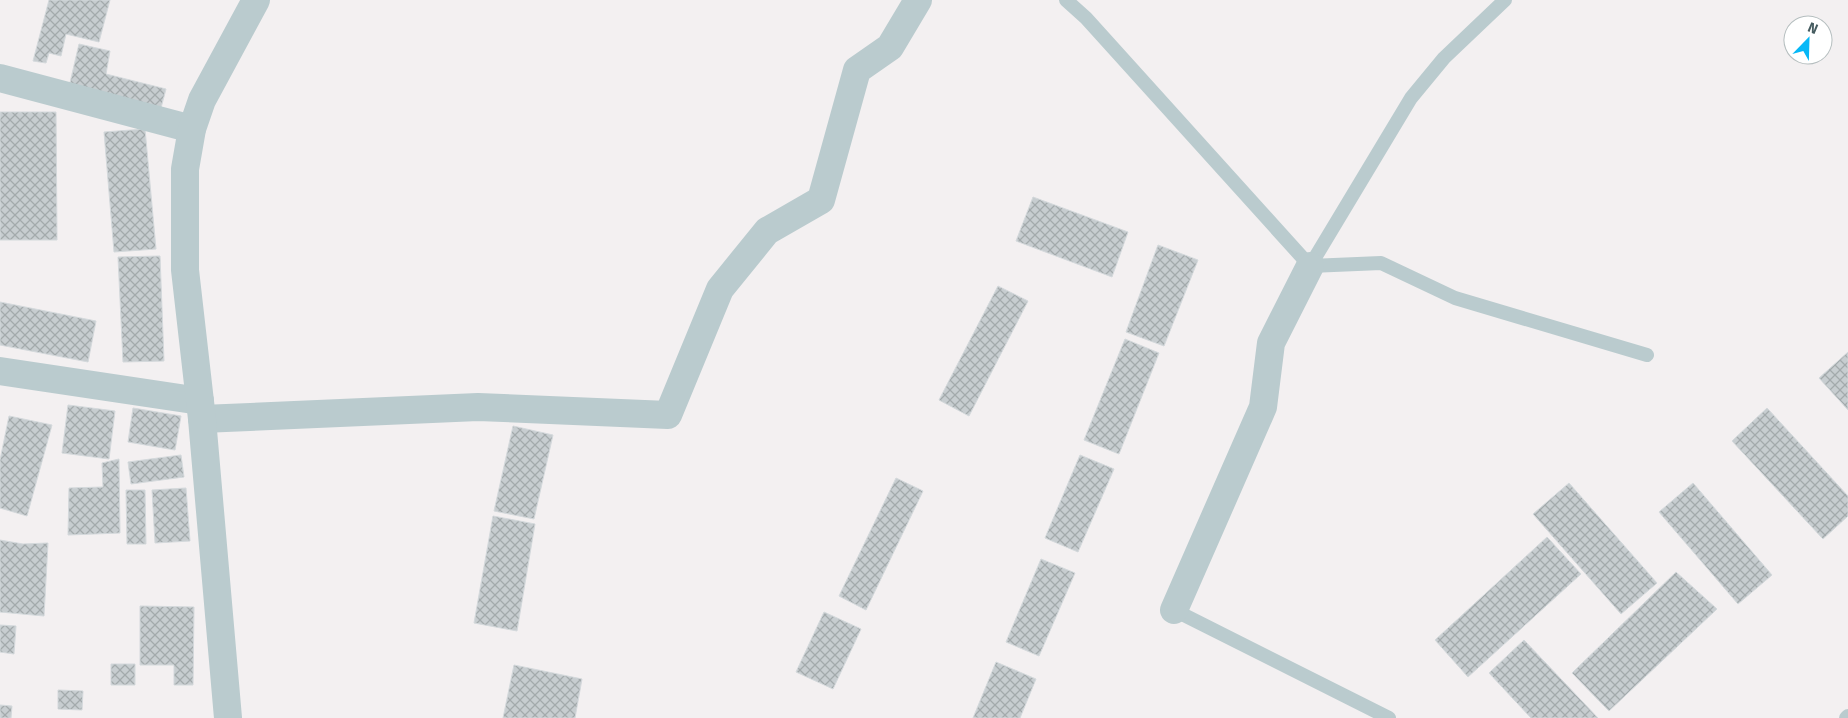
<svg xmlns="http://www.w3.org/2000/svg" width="1848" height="718" viewBox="0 0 1848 718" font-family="'Fira Sans',sans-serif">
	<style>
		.building { fill: url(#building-cross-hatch); stroke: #d4d9dc }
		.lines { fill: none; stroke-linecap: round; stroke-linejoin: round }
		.service { stroke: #bacbce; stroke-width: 14 }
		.minor { stroke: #bacbce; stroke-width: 28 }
		.tertiary { stroke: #bacbce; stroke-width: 28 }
	</style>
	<defs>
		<pattern id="building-cross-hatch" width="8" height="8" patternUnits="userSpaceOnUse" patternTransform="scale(1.25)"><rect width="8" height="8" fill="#c7cdd0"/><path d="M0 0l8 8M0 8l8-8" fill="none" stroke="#a3aaac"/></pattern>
	</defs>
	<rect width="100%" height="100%" fill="#f3f0f1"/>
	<path class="building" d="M49 0H110L99 42 66 34 61 56 49 53 46 63 33 61Z
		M79 44 110 51 106 74 166 89 161 108 69 87Z
		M0 112H56L57 240H0Z
		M145 129 156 249 114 252 104 132Z
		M1033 197 1128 232 1112 277 1016 241Z
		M1158 245 1198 260 1164 346 1126 332Z
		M160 256 164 361 123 362 118 257Z
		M998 286 1028 301 969 416 939 400Z
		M0 302 96 321 88 362 0 345Z
		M1125 339 1159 353 1119 454 1084 440Z
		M1848 352V410L1819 378Z
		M68 405 115 411 109 459 62 453Z
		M133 408 181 416 175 450 128 442Z
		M1767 408 1848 496V516L1823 539 1732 441Z
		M9 416 52 425 27 516 0 508V460Z
		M513 426 553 435 534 519 494 511Z
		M181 455 184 477 131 484 128 462Z
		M1080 455 1114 469 1078 552 1045 538Z
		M119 459 120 533 68 535 69 488 103 487 102 463Z
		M896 478 923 491 866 610 839 596Z
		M1569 483 1657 583 1621 614 1533 514Z
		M1693 483 1772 575 1738 604 1659 512Z
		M186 488 190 541 155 543 152 490Z
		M126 490H145L146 544H127Z
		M493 516 535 524 517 631 474 623Z
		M1547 537 1581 574 1468 677 1435 640Z
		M0 540 23 544 48 543 44 616 0 612Z
		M1041 559 1075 573 1039 656 1006 642Z
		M1676 572 1717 609 1609 711 1572 673Z
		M140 606 194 607 193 685H174V665H140Z
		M824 612 861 629 833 689 796 672Z
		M0 625 16 626 14 654 0 652Z
		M1524 640 1598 718H1531L1489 673Z
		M996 662 1036 679 1020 718H973Z
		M111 664H135V685H111Z
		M514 665 582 679 575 718H503Z
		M58 690 83 691 82 710 58 709Z
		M0 705 12 706 11 718H0Z"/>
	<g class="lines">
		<path class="service" d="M1066 0 1086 18 1310 266 1381 263 1455 298 1647 355
			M1310 266 1411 98 1444 58 1505 0
			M1174 610 1389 718
			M1846 718 1848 716"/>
		<path class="minor" d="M0 78 192 129
			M0 371 200 401
			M202 419 478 407 668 415 720 289 767 231 821 200 857 70 890 47 918 0
			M1174 610 1263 407 1271 343 1310 266"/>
		<path class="tertiary" d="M228 718 202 419 185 270V169L192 129 202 100 256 0"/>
	</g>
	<g transform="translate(1808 40) rotate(23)"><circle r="24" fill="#ffffff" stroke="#b5bebf"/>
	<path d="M0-4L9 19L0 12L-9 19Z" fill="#06b8f7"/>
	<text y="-8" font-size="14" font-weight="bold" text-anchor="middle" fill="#465c60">N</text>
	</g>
</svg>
